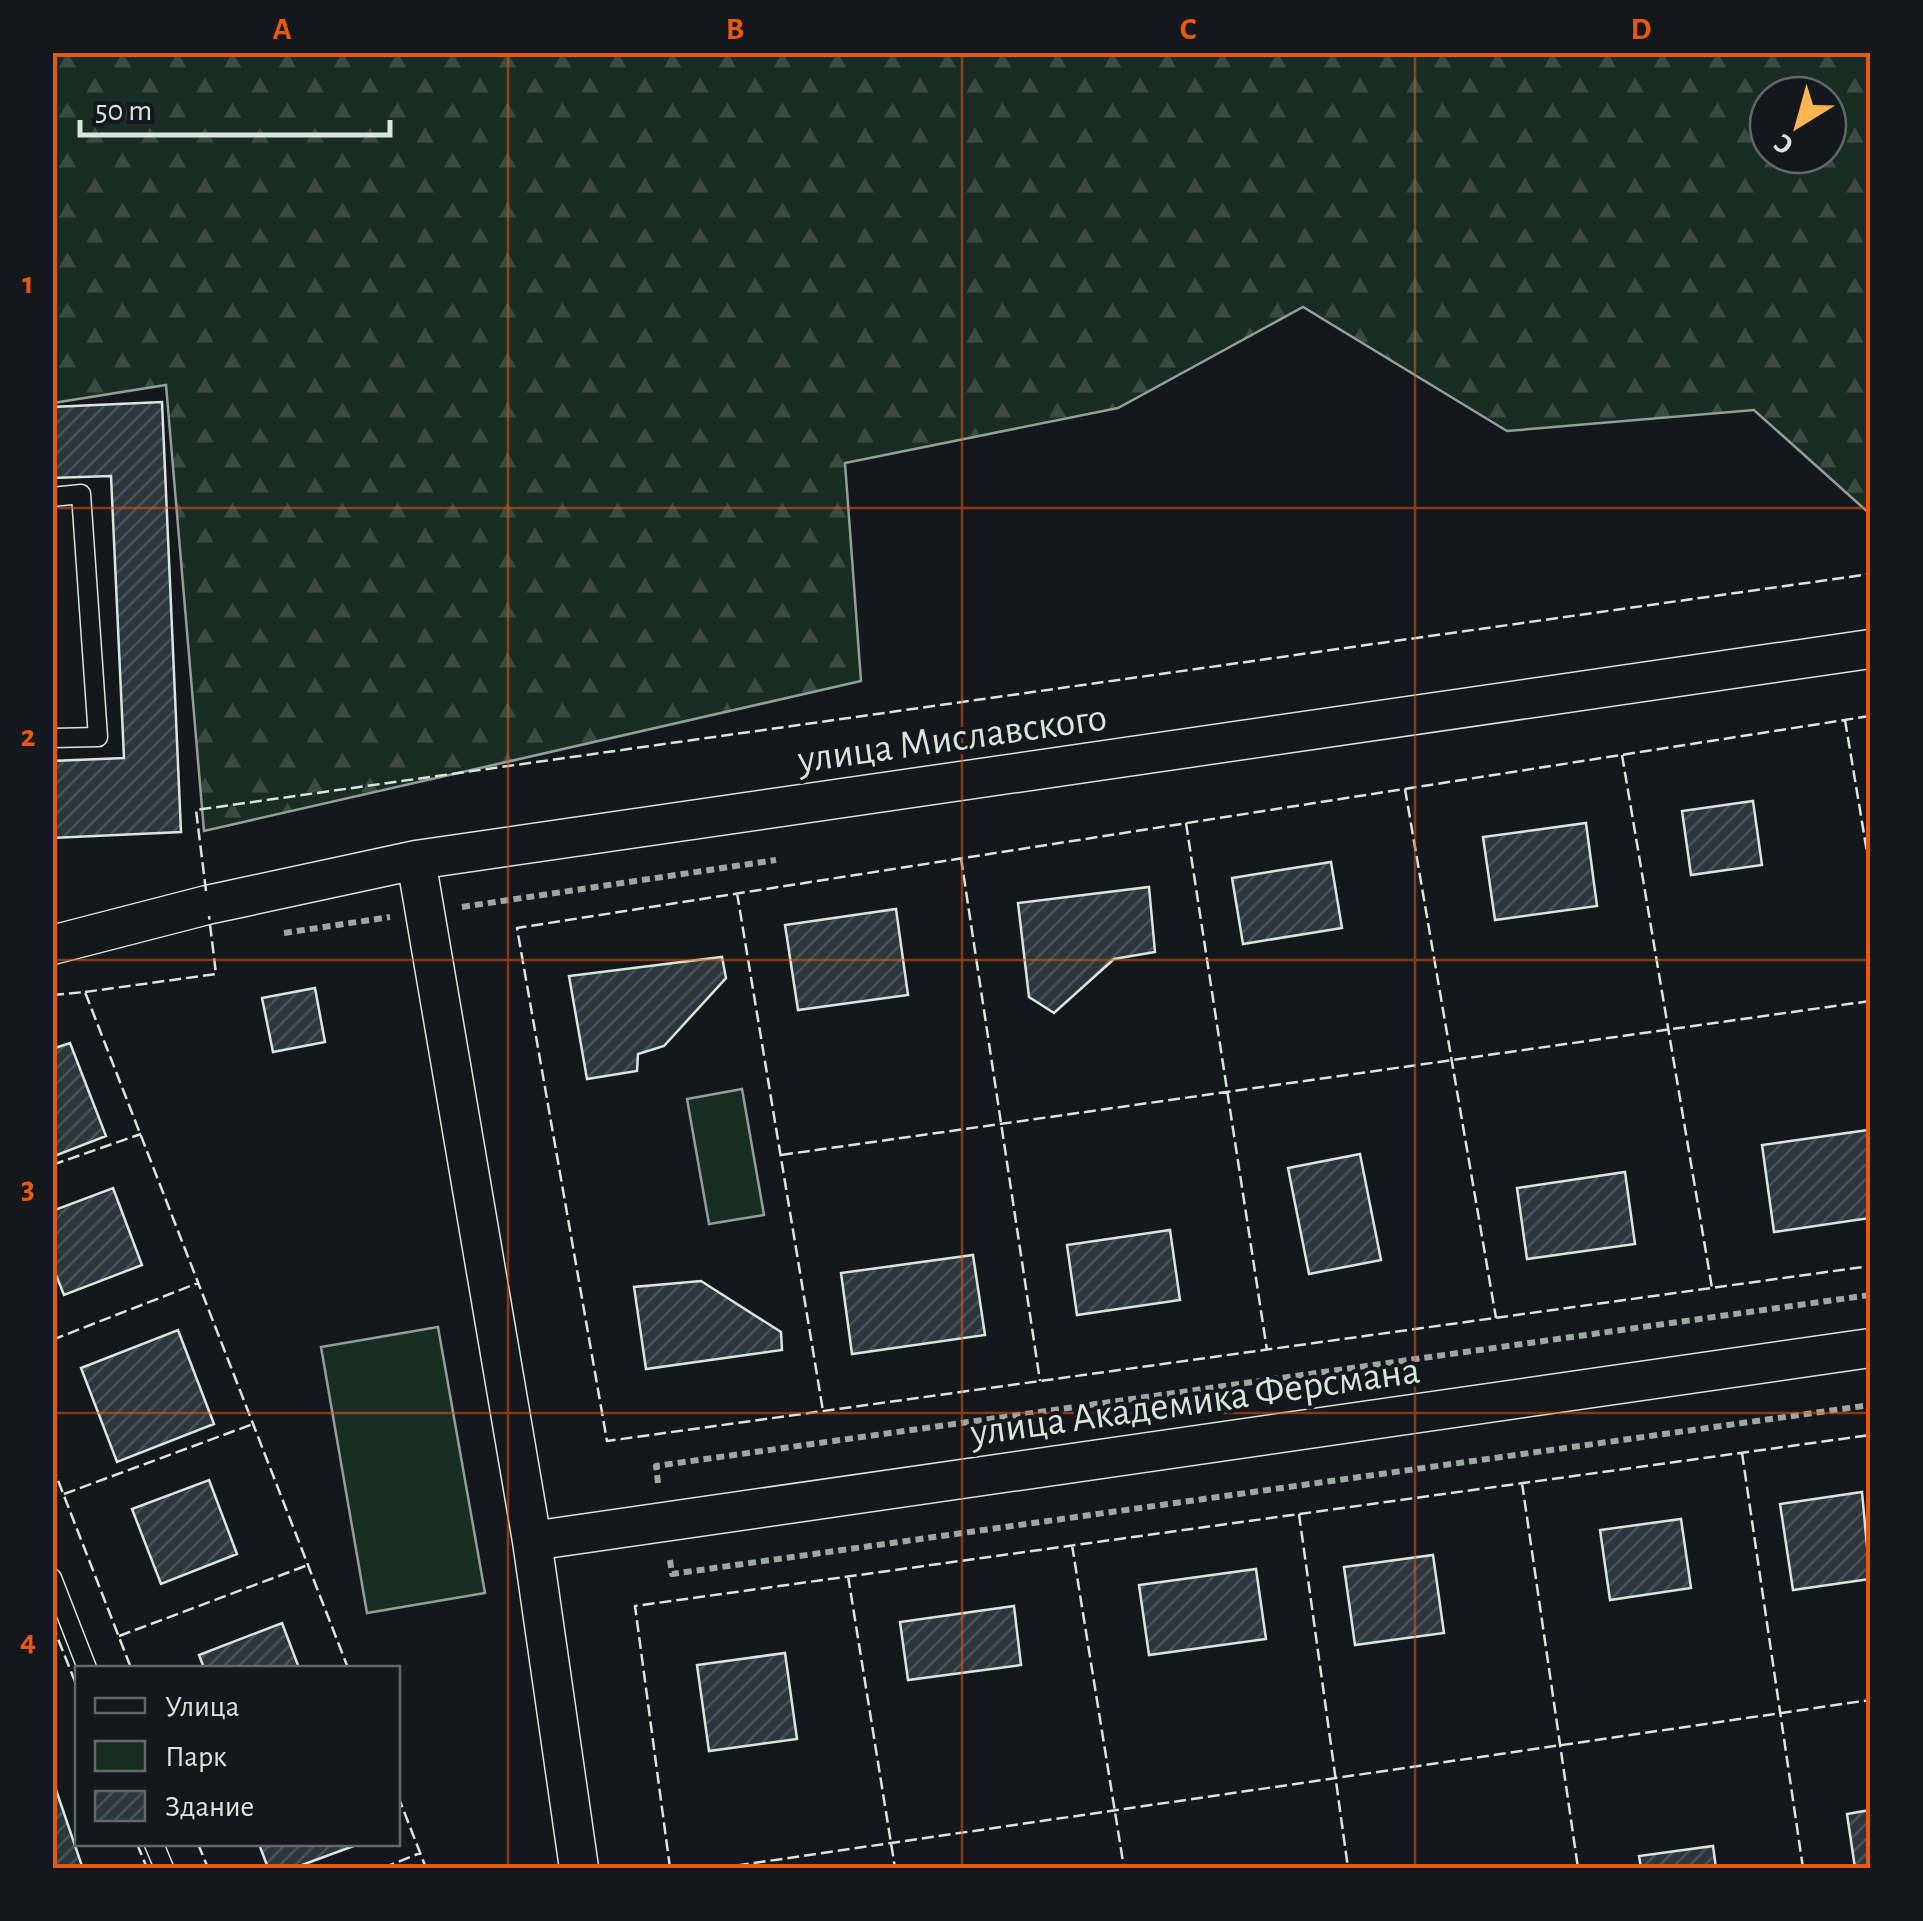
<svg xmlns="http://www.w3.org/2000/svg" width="1923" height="1921" viewBox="0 0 1923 1921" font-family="'Alegreya Sans',sans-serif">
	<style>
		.forest { fill: url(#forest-firs); stroke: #939e99; stroke-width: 2.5; fill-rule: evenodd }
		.park { fill: #1a2d24; stroke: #939e99; stroke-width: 2.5 }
		.building { fill: url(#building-hatch); stroke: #d8e6dc; stroke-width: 2.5 }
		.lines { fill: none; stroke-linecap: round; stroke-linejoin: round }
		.lane-casing { stroke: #d8e6dc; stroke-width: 21 }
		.street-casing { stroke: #d8e6dc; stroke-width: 41 }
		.path { stroke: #9da8a2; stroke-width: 6; stroke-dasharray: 8 5; stroke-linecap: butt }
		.lane { stroke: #14181c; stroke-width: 18 }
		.street { stroke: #14181c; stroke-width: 38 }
		.fence { stroke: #d8e6dc; stroke-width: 2.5; stroke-dasharray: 12 5; stroke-linecap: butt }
		.grid { fill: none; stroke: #e8590c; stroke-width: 2.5; stroke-opacity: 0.55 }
		.labels { text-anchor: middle; stroke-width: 8; stroke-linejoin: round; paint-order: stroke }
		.street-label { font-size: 40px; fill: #d8e6dc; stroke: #14181c }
		.neatline { fill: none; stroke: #e8590c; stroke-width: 4 }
		.grid-label { font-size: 32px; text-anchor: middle; font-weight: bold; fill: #e8590c }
	</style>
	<defs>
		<pattern id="forest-firs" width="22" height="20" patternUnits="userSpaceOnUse" patternTransform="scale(2.5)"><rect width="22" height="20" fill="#1a2d24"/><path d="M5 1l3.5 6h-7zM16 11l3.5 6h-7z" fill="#3b4b43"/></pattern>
		<pattern id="building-hatch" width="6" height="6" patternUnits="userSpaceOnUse" patternTransform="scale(2.5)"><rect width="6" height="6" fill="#2c363c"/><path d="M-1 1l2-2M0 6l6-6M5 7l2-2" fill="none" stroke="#4a5358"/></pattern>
	</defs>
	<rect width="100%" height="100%" fill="#14181c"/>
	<path class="forest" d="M53 52 1870 53V514L1754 410 1507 431 1303 307 1118 408 845 463 861 681 204 831 166 385 53 403ZM1768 95H1828V155H1768Z"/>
	<path class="park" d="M742 1089 764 1215 709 1224 687 1099Z
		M438 1327 485 1593 367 1613 321 1347Z"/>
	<path class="building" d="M162 402 181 832 52 838V761L124 758 111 476 52 478V407Z
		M1753 801 1762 865 1691 875 1682 811Z
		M1586 823 1597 906 1495 920 1483 837Z
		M1331 862 1342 928 1243 944 1232 878Z
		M1149 887 1155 952 1114 959 1054 1013 1029 997 1018 903Z
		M896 909 908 995 798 1010 785 925Z
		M722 957 726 978 664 1046 638 1054 637 1071 587 1079 569 976Z
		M315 988 325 1042 273 1052 262 998Z
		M70 1043 106 1136 52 1157V1049Z
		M1868 1130 1870 1218 1774 1232 1762 1145Z
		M1360 1154 1381 1260 1309 1274 1288 1168Z
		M1625 1172 1635 1244 1527 1259 1517 1188Z
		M113 1188 142 1265 64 1295 52 1265V1211Z
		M1170 1230 1180 1300 1077 1315 1067 1245Z
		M973 1255 985 1335 852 1354 841 1273Z
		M701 1281 781 1332 782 1350 646 1369 634 1287Z
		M178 1330 214 1424 117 1462 81 1368Z
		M209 1480 237 1554 161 1584 132 1509Z
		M1862 1492 1870 1579 1793 1590 1780 1504Z
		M1681 1519 1691 1588 1610 1600 1600 1530Z
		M1433 1555 1444 1633 1355 1645 1344 1567Z
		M1256 1569 1266 1639 1149 1655 1139 1585Z
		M1014 1606 1021 1665 908 1680 900 1622Z
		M282 1623 299 1668H204L199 1655Z
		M785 1653 797 1739 709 1751 697 1665Z
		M52 1778 82 1866 74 1868H52Z
		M1870 1810V1868H1855L1847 1814Z
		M259 1844H359L294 1868H268Z
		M1713 1846 1716 1868H1641L1639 1856Z"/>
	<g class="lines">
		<g class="lane-casing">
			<path id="lane" d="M52 497 81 494 98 737 52 738
				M52 1578 87 1668
				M154 1844 164 1868"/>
		</g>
		<g class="street-casing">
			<path id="street" d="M416 860 532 1541 579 1868
				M52 945 207 905 416 860 1870 649
				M532 1541 1870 1348"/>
		</g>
		<path class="path" d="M462 907 776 860
			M284 933 390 917
			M658 1483 656 1466 1870 1295
			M670 1560 672 1574 1870 1405"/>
		<use href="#lane" class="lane"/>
		<use href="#street" class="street"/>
		<path class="fence" d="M1870 716 517 928 607 1441 1870 1266
			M1845 720 1870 870
			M1622 755 1712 1288
			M1405 789 1496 1318
			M1186 823 1267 1350
			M961 858 1040 1381
			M206 891 196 810 1870 574
			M737 893 823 1411
			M85 992 216 974 209 916
			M52 995 85 992 348 1668
			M781 1155 1870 1001
			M52 1165 141 1134
			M52 1340 198 1283
			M1742 1453 1803 1868
			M52 1465 131 1668
			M1522 1483 1578 1868
			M64 1494 253 1424
			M1299 1514 1348 1868
			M1072 1545 1124 1868
			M848 1576 895 1868
			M52 1624 78 1689
			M119 1636 308 1565
			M398 1796 426 1868
			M137 1844 147 1868
			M198 1844 208 1868
			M383 1868 420 1853
			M670 1868 635 1606 1870 1435
			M720 1868 1870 1700"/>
	</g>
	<path class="grid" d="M508 52V1868M962 52V1868M1415 52V1868M52 508H1870M52 960H1870M52 1413H1870"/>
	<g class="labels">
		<g class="street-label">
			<text transform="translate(952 737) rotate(-8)" y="14">улица Миславского</text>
			<text transform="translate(1195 1400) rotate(-8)" y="14">улица Академика Ферсмана</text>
		</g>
	</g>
	<rect width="1923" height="1921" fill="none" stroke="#14181c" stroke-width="110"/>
	<rect x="75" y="1666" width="325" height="180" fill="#14181c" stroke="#626a69" stroke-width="2.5"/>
	<rect x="95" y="1698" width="50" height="15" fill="#14181c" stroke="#626a69" stroke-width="2.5"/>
	<text x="165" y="1716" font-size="30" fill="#d8e6dc">Улица</text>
	<rect x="95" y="1741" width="50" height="30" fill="#1a2d24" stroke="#626a69" stroke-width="2.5"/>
	<text x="165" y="1766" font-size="30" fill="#d8e6dc">Парк</text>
	<rect x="95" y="1791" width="50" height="30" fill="url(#building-hatch)" stroke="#626a69" stroke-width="2.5"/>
	<text x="165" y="1816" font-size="30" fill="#d8e6dc">Здание</text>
	<g transform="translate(1798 125) rotate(217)"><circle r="48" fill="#14181c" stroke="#626a69" stroke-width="2.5"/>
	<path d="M0-8L18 38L0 25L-18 38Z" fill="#ffb74d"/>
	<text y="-15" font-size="28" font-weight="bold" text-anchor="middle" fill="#d8e6dc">С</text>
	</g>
	<path d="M80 120v15h310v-15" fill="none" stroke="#d8e6dc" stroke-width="5"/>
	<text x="95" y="120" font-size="30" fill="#d8e6dc" stroke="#14181c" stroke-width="8" paint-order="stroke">50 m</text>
	<rect x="55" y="55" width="1813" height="1811" class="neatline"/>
	<g class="grid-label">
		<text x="282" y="39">A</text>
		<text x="735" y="39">B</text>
		<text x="1188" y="39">C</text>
		<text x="1641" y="39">D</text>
		<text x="28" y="293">1</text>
		<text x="28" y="746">2</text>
		<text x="28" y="1198">3</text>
		<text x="28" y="1651">4</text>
	</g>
</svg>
